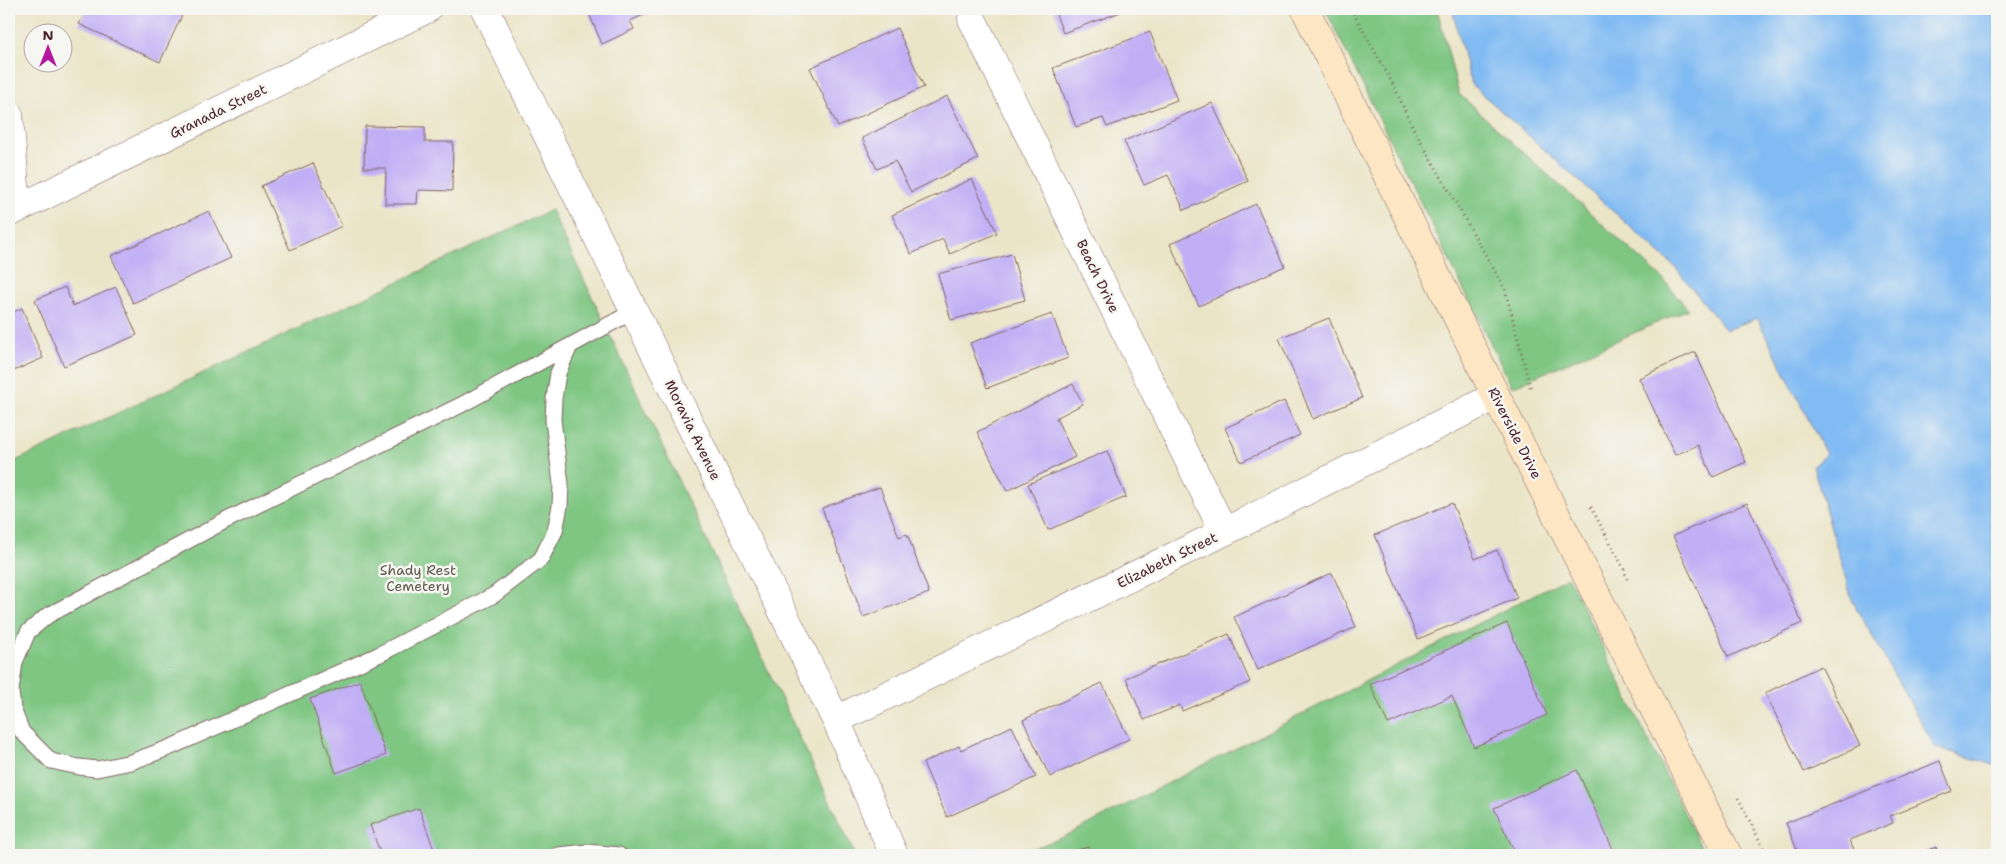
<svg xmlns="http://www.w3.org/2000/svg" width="2006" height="864" viewBox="0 0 2006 864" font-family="'Shantell Sans',sans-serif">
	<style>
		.green { fill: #7ec682; stroke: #647256 }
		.water { fill: #81bbf3; stroke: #666d8f }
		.building { fill: #c1aff5 }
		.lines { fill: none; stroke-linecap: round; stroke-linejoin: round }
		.lane-casing { stroke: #826462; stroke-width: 17 }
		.street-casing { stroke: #826462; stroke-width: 29 }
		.secondary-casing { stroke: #826462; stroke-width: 29 }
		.path { stroke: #826462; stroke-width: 3; stroke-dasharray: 1 4; stroke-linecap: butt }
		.lane { stroke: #fff; stroke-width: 15 }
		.street { stroke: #fff; stroke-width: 28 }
		.secondary { stroke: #fce6c4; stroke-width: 28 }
		.labels { text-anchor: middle; stroke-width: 5; stroke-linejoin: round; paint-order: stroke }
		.street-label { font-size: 14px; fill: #4a1f2b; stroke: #f6f6f2 }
		.park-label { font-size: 14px; fill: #5c5949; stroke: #f6f6f2 }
	</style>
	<rect width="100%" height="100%" fill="#f6f6f2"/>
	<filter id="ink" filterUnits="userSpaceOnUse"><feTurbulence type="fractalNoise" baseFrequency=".02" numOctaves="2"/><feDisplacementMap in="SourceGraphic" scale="10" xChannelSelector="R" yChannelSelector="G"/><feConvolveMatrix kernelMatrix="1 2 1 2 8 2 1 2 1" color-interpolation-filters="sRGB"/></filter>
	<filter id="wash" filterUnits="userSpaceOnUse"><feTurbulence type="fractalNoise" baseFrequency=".0096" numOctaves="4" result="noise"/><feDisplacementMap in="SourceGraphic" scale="20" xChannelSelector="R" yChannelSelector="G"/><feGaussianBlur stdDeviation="1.12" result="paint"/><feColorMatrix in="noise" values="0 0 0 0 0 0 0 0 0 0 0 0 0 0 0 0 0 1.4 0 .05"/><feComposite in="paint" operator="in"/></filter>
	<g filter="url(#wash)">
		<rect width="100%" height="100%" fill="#ebe5c8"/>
		<path class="green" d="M1325 9H1437L1459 94 1663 279 1688 309 1512 387Z
			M551 210 855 855H9V464Z
			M1568 577 1705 855H1016L1064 837Z"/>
		<path class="water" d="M1452 9H1997V766L1935 747 1852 600 1813 466 1826 454 1757 318 1726 330 1674 266 1471 84Z"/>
		<g id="blocks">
			<path class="building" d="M87 9H185L160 62 79 24Z
				M587 9H657L630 21 634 29 602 44Z
				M1054 9H1129L1063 33Z
				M897 28 924 87 838 127 810 68Z
				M1150 32 1177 100 1107 127 1103 118 1076 127 1053 68Z
				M947 96 978 159 911 192 895 161 877 169 862 138Z
				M1212 103 1248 181 1184 210 1168 175 1144 185 1124 141Z
				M365 126 425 127V142H453L452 191 418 190 417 204H385L386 168H364Z
				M313 163 342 226 290 250 261 186Z
				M972 179 997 233 950 254 943 239 911 254 892 215Z
				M1256 204 1285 266 1199 306 1170 244Z
				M209 211 231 258 133 303 111 256Z
				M1012 254 1025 300 951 320 938 274Z
				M65 287 73 306 116 287 137 335 64 366 35 300Z
				M22 308 43 358 9 373V314Z
				M1052 314 1068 358 987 388 970 343Z
				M1329 318 1362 398 1313 419 1279 338Z
				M1695 352 1746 462 1713 477 1698 445 1675 455 1639 378Z
				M1073 384 1083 404 1056 418 1075 457 1007 491 977 432Z
				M1284 401 1300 435 1241 462 1225 428Z
				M1107 451 1126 497 1048 530 1028 484Z
				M880 487 899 537 907 534 929 593 863 617 822 508Z
				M1452 503 1475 559 1497 550 1517 598 1418 639 1375 535Z
				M1747 503 1802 623 1728 657 1673 536Z
				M1332 573 1356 627 1258 670 1234 617Z
				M1507 623 1547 715 1474 747 1452 696 1388 724 1370 684Z
				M1229 634 1250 682 1182 711 1180 705 1144 720 1126 678Z
				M1821 666 1860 746 1804 772 1765 693Z
				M360 681 386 755 336 773 310 699Z
				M1102 683 1129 739 1050 777 1023 720Z
				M1012 726 1036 777 947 817 923 763 959 746 961 750Z
				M1940 761 1952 791 1890 816 1893 823 1850 840 1856 855H1799L1786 823Z
				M1577 770 1615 854 1516 855 1494 808Z
				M419 808 436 855H381L370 825Z
				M1088 847 1091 855H1059Z
				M1936 847 1939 855H1917Z"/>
		</g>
	</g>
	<g filter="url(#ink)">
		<use href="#blocks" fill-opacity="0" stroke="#826462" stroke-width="1"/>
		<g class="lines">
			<g class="lane-casing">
				<path id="lane" d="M570 346 558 373 554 399 553 420 561 484 560 506 555 531 541 559 494 595 378 655 171 747 131 762 97 769 79 767 51 761 22 732 13 709 11 691 15 662 28 632 47 616 227 520 461 405 634 311
					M559 855 587 852 619 855"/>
			</g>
			<g class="street-casing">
				<path id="street" d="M485 9 836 720 894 855
					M972 19 1224 532
					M9 115 17 209
					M9 213 427 9
					M836 720 1224 532 1496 396"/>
			</g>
			<g class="secondary-casing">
				<path id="secondary" d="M1305 9 1496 396 1728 855"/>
			</g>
			<path class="path" d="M1351 9 1393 84 1412 126 1505 289 1531 390
				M1591 507 1624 569 1628 582
				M1738 798 1767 855"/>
			<use href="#lane" class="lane"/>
			<use href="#street" class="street"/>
			<use href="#secondary" class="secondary"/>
		</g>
	</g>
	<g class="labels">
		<g class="street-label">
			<text transform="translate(218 111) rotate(-26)" y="5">Granada Street</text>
			<text transform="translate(1098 276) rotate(64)" y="5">Beach Drive</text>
			<text transform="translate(693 430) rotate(64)" y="5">Moravia Avenue</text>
			<text transform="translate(1515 433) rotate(63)" y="5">Riverside Drive</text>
			<text transform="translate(1167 560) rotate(-26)" y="5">Elizabeth Street</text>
		</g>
		<g class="park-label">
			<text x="418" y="575">Shady Rest<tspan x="418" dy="16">Cemetery</tspan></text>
		</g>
	</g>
	<rect width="2006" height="864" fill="none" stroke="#f6f6f2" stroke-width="30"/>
	<g transform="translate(48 48)"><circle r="24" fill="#f6f6f2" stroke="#b1a0a2"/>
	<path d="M0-4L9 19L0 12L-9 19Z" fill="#b5179e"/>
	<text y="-8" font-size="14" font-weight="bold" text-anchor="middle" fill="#4a1f2b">N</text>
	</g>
</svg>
